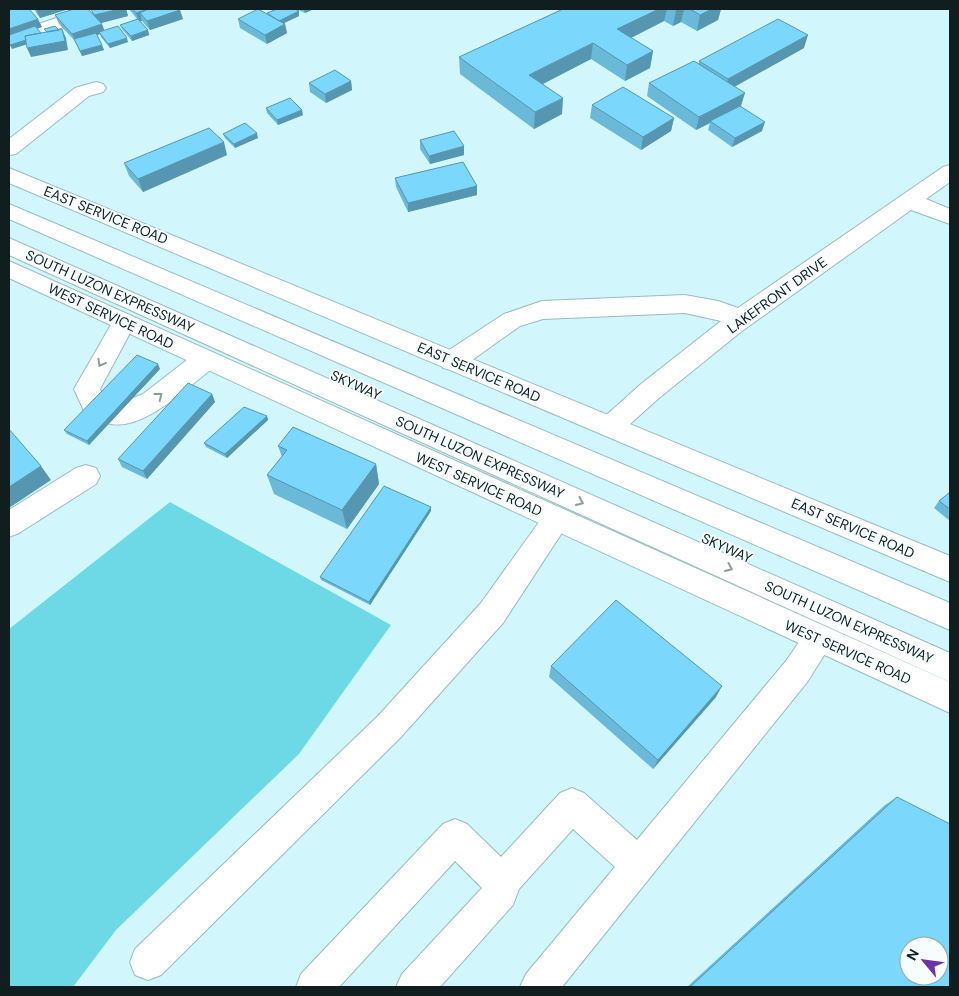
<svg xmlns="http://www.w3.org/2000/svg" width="959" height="996" viewBox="0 0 959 996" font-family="'DM Sans',sans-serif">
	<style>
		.green { fill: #6ed9e6 }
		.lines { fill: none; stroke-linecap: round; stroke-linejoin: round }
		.minor-casing { stroke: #98bcc1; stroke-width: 2 }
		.major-casing { stroke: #98bcc1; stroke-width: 2 }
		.highway-casing { stroke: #98bcc1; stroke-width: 2 }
		.minor { fill: #fff; fill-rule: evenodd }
		.major { fill: #fff; fill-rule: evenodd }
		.highway { fill: #fff; fill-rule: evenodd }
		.wall { fill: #6ab9d8 }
		.shaded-wall { fill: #5696b0 }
		.building { fill: #7bd7fb; stroke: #5696b0; fill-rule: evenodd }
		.oneway { stroke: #939a9b }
		.labels { text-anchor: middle; stroke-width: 4; stroke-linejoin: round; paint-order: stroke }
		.street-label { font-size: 14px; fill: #101e20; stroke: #f6fdfe }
	</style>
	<rect width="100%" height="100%" fill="#d1f7fc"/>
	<path class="green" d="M170 502 391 625 299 754 116 930 73 987H9V629Z"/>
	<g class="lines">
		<g class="minor-casing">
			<path id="minor" d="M83 9H109L106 13 9 45V34Z
				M96 82 103 84 106 88 103 92 89 96 16 154 9 155V139L75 88Z
				M950 165V182L926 199 950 209V224L911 210 742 331 659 398 620 433 611 436 602 433 598 426 602 419 641 384 721 321 685 313 543 319 520 326 461 368 452 370 443 368 440 361 443 354 504 314 542 301 685 295 718 301 738 308 943 167Z
				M124 313 132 316 136 322 100 389 107 406 103 413 94 416 85 413 74 389 116 316Z
				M205 351 214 353 217 360 214 367C189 386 141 434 107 423L103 416 107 409 143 394 196 353Z
				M86 465 96 468 100 476 96 484 19 533 9 537V510L76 468Z
				M557 507 567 511 571 519 503 623 400 738 161 975 148 980 135 975 130 962 135 949 378 716 481 603 547 511Z
				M819 625 830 629 834 639 808 681 562 987H520L526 974 615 867 573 829 519 889 513 905 440 987H396L402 974 482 888 455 861 339 987H296L301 974 443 824 455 819 467 824 501 857 560 793 572 788 584 793 637 840 786 661 808 629Z"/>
		</g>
		<g class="major-casing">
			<path id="major" d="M9 168 950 556V582L9 183Z
				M9 261 950 682V713L9 278Z"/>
		</g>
		<g class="highway-casing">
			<path id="highway" d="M9 204 950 603V630L9 219Z
				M9 238 950 653V682L9 255Z"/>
		</g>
		<use href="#minor" class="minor"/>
		<use href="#major" class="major"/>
		<use href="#highway" class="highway"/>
	</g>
	<path class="wall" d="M34 9H69L40 18Z
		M91 9H126L128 16 101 23 104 31 128 42 110 48 101 37 100 34 97 35 104 50 82 56 75 41 59 24 55 15 93 14Z
		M129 9H181H179L183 19 150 30 142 21H140L148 30 149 35 132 41 122 29 120 25 137 19Z
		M296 9H314L305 13Z
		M563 9H721L718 20 697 31 681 22 673 26 664 21 631 38 653 51 650 68 625 81 591 59 543 84 562 114 534 129 460 74 459 57Z
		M299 11V16L284 23 285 24 287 33 267 44 240 28 238 19 267 14Z
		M804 48 734 87 741 106 762 131 732 147 708 130 710 123 696 130 647 96 649 83 699 64V61Z
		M351 81 352 90 326 103 310 92 309 83Z
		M592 105 674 118 671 131 641 150 590 118Z
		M266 108 303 115 278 125 267 113Z
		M223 134 258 138 235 148 225 138Z
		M420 140 464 155 430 164 420 149Z
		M227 155 143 192 129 176 124 163Z
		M395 178 477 186V195L408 212 396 187Z
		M160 369 89 445 67 434 64 430Z
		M212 394 215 402 147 479 122 467 118 459Z
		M267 416 268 420 227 458 206 447 204 443Z
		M278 446 376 464 379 484 347 529 274 494 267 475 282 457Z
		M950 492V521L934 508 939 501Z
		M431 511 370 605 321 580 320 577Z
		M551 666 716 697 653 769 549 677Z
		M897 797 950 987H687L885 805Z"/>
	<path class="shaded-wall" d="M36 9H69L40 18Z
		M120 9H126L128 16 97 24 94 15Z
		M148 9 140 13 142 21 139 22 136 13Z
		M304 9H314L305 13Z
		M659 9H667L664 21 615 46 617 29Z
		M678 9H684L681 22 673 26 676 10Z
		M712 9H721L718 20 697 31 700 15Z
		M180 10 183 19 150 30 147 21Z
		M299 11V16L280 25 279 21Z
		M38 19 42 27 9 40V29Z
		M102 24 105 32H99L100 34 76 43 72 34Z
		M285 24 287 33 267 44 265 35Z
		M62 29 66 38 68 50 31 57 27 48Z
		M148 30 149 35 132 41 131 36Z
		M42 34 44 39 12 49 10 45Z
		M808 35 804 48 725 92 728 79Z
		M127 38 128 42 110 48 108 44Z
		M593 43 591 59 529 91V75Z
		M102 45 104 50 82 56 80 51Z
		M653 51 650 68 625 81 627 65Z
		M351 81 352 90 326 103 325 94Z
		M745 93 741 106 711 122 710 121V123L696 130 699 117Z
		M563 98 562 114 534 129 535 112Z
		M302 110 303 115 278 125 277 120Z
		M674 118 671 131 641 150 643 137Z
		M765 122 762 131 732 147 735 138Z
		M257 133 258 138 235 148 234 144Z
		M224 142 227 155 143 192 138 179Z
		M464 146V155L430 164 429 156Z
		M477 186V195L408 212V203Z
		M158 364 160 369 89 445 87 441Z
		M212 394 215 402 147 479 143 471Z
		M267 416 268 420 227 458 225 454Z
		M376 464 379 484 347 529 342 510Z
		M41 466 51 480 9 508V487Z
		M431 507V511L370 605 369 602Z
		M722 686 716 697 653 769 658 760Z"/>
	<path class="building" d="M9 9H29L38 19 9 29Z
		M74 9H88L102 24 72 34 55 15Z
		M91 9H120L94 15Z
		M133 9H179L180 10 147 21 140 13 148 9 136 13Z
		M258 9 285 24 265 35 238 19Z
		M277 9H295L299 11 279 21 267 13Z
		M563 9H659L617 29 653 51 627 65 593 43 529 75 563 98 535 112 459 57Z
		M690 9H712L700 15Z
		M138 19 148 30 131 36 120 25Z
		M778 19 808 35 728 79 699 61Z
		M35 26 41 33 25 36 26 40 10 45 9 43V35Z
		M55 26 59 30 47 32 44 29Z
		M118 26 127 38 108 44 99 32Z
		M62 29 65 41 27 48 25 36Z
		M96 33 102 45 80 51 74 39Z
		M694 61 745 93 699 117 649 83Z
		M335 70 351 81 325 94 309 83Z
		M623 87 674 118 643 137 592 105Z
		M290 98 302 110 277 120 266 108Z
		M740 106 765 122 735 138 710 121Z
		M245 123 257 133 234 144 223 134Z
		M209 128 224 142 138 179 124 163Z
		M454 131 464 146 429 156 420 140Z
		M463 162 477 186 408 203 395 178Z
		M137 355 158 364 87 441 64 430Z
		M188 383 212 394 143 471 118 459Z
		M244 407 267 416 225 454 204 443Z
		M293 427 376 464 342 510 267 475 287 450 278 446Z
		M9 429 41 466 9 487Z
		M384 486 431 507 369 602 320 577Z
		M950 492V509L939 501Z
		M616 600 722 686 658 760 551 666Z
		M897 797 950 824V987H690ZM909 946H939V976H909Z"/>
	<defs><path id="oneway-chevron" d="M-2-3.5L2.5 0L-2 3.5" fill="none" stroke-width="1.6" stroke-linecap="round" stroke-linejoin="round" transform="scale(1.25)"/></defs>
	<g class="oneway">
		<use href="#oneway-chevron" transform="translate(101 363) rotate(119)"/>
		<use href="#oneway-chevron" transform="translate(159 396) rotate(-38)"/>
		<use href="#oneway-chevron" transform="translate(580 502) rotate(24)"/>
		<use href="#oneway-chevron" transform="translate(729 568) rotate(24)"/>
	</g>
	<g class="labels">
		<g class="street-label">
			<text transform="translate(106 215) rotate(22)" y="5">EAST SERVICE ROAD</text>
			<text transform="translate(110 291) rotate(24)" y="5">SOUTH LUZON EXPRESSWAY</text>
			<text transform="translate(777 295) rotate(-36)" y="5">LAKEFRONT DRIVE</text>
			<text transform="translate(111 316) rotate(25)" y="5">WEST SERVICE ROAD</text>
			<text transform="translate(479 372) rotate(23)" y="5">EAST SERVICE ROAD</text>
			<text transform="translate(356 385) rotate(24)" y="5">SKYWAY</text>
			<text transform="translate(480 457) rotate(24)" y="5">SOUTH LUZON EXPRESSWAY</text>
			<text transform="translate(479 484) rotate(24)" y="5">WEST SERVICE ROAD</text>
			<text transform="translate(853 528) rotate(23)" y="5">EAST SERVICE ROAD</text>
			<text transform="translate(727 548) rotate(24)" y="5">SKYWAY</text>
			<text transform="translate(849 622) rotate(24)" y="5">SOUTH LUZON EXPRESSWAY</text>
			<text transform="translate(848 652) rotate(24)" y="5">WEST SERVICE ROAD</text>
		</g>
	</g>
	<rect width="959" height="996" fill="none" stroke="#101e20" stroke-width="20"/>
	<g transform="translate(924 961) rotate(299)"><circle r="24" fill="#f6fdfe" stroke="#9aa4a5"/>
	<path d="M0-4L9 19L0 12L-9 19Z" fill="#6f31a7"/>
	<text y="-8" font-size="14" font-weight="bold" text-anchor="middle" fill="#101e20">N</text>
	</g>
</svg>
